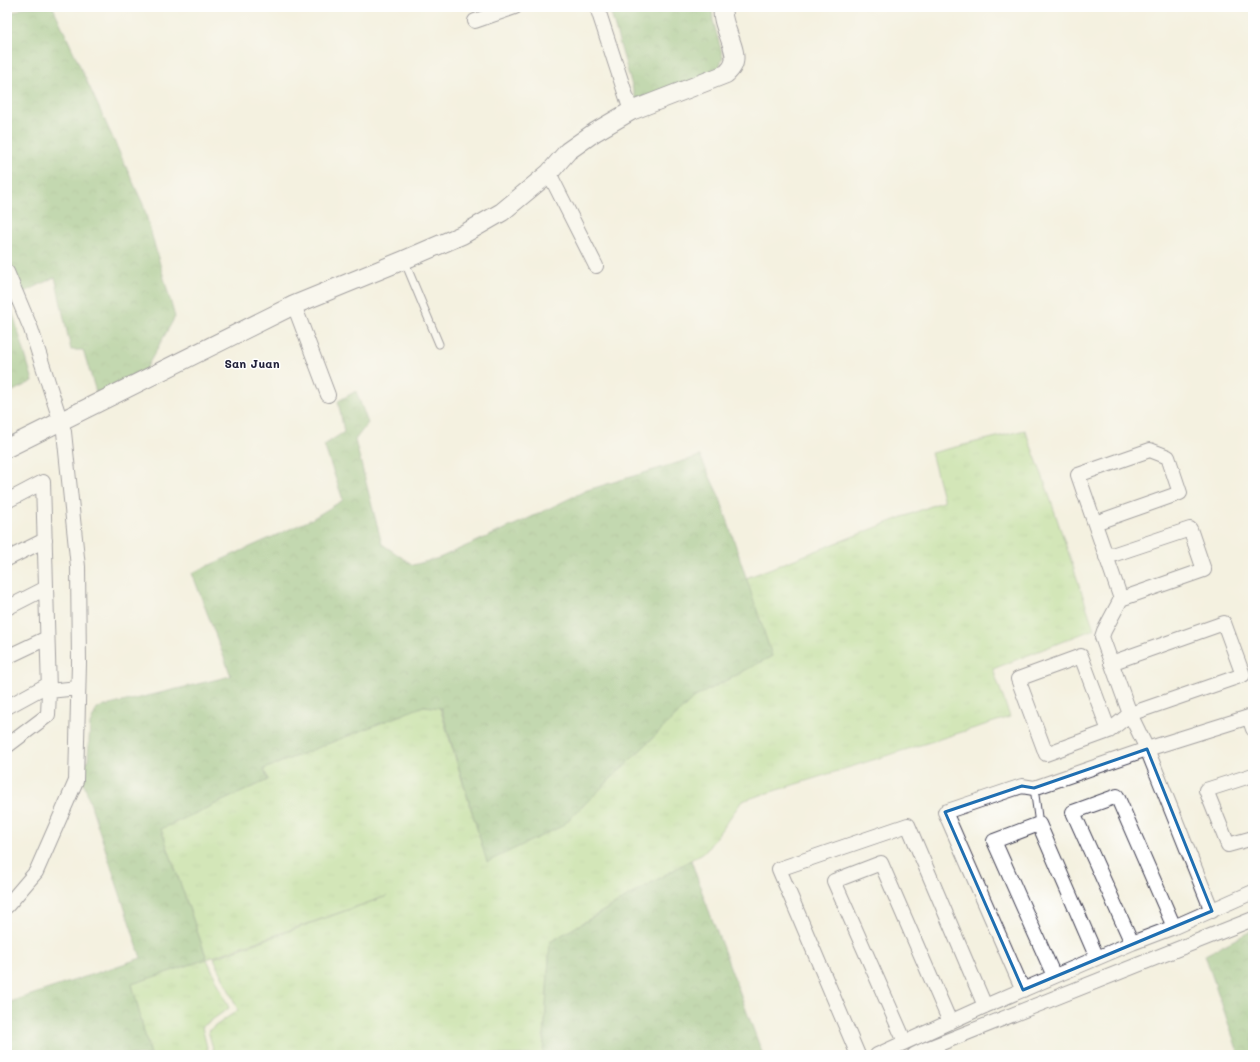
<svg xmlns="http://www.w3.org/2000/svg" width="1260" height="1062" viewBox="0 0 1260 1062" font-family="Mali,sans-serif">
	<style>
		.grass { fill: url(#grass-tufts); stroke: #667e62 }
		.forest { fill: url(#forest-crowns); stroke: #556e58 }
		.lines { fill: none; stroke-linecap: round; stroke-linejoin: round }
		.service-casing { stroke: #424154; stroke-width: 9 }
		.minor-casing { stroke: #424154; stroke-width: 16 }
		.tertiary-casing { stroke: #424154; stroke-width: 20 }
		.service { stroke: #fff; stroke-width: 7 }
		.minor { stroke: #fff; stroke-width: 14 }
		.tertiary { stroke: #fff; stroke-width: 18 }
		.marked { fill: none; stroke: #1f6fb2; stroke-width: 3; stroke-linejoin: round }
		.labels { text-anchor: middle; stroke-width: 3; stroke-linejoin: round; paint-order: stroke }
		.quarter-label { font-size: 12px; font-weight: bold; fill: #22223b; stroke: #fff }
	</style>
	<defs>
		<pattern id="grass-tufts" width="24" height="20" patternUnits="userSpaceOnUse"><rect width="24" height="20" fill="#abda88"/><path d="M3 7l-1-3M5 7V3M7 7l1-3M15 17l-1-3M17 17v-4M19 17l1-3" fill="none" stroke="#93bb76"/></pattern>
		<pattern id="forest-crowns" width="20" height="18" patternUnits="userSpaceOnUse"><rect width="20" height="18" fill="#88ba74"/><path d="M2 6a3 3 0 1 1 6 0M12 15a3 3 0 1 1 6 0" fill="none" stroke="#6f9760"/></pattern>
	</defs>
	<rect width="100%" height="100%" fill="#fff"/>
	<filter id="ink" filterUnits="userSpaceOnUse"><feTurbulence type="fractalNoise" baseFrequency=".025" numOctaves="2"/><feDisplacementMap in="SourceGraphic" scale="8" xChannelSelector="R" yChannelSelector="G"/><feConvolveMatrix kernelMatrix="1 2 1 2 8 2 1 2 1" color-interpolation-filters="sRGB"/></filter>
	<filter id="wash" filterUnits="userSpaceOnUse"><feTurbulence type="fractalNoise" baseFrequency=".012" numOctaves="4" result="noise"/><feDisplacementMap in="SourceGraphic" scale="16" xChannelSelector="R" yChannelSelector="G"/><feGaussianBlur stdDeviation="0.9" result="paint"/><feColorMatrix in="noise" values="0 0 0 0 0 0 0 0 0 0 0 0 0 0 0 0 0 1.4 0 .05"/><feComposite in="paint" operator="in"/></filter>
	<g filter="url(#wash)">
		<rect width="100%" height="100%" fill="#f4f1e0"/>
		<path class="grass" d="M1025 430 1044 480 1094 629 993 669 1010 717 742 801 706 851 550 942 543 1055H215L208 1031 238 1010 214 958 387 896 207 959 229 1008 202 1027 209 1055H150L132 984 207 959 161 829 268 780 264 769 424 705 440 708 487 861 562 826 695 697 772 656 746 578 944 501 931 453Z"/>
		<path class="forest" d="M25 7H53L143 204 175 317 143 374 97 395 83 350H71L55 277 9 300 33 381 7 394V15Z
			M609 7H712L713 20 723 57 717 75 637 103Z
			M356 391 368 423 355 440 382 544 413 565 439 558 523 521 587 490 700 456 720 498 772 656 695 697 562 826 487 862 441 708 424 706 264 769 268 780 161 829 207 959 132 984 150 1055H10L7 1049V1003L141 958 81 775 88 759 90 724 97 708 231 676 192 573 310 520 343 500 324 445 344 432 338 401Z
			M7 410 12 434 7 436Z
			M691 860 702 892 763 1055H543L550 942Z
			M1253 930V1055H1239L1205 955Z"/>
	</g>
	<g filter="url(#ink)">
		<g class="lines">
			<g class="service-casing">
				<path id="service" d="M404 260 439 344
					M1034 788 1039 824"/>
			</g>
			<g class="minor-casing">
				<path id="minor" d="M597 7 631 111
					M475 21 515 7
					M549 173 596 266
					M7 272 31 329 64 432 78 567 79 663 76 781 36 872 7 906
					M294 305 328 395
					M7 501 43 482 49 691
					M1095 523 1180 493 1168 457 1150 450 1078 475 1121 599 1104 631 1102 637 1130 714 1147 749 1212 911
					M1106 557 1190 529 1204 570 1121 599
					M7 559 45 540
					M7 608 46 588
					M7 657 47 638
					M7 707 49 684
					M1109 731 1081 656 1018 679 1046 754 1109 731 1130 714 1243 675 1224 623 1111 663
					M7 746 48 715 49 691 78 688
					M1253 775 1206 790 1228 845 1253 838
					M1132 943 1073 812 1117 796 1174 927
					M1054 976 994 841 1039 824 1097 958
					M1023 990 945 812 1022 786 1034 788 1147 749 1249 717 1253 729
					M905 1042 834 881 881 863 950 1022
					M858 1055 779 869 908 825 985 1006
					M877 1055 985 1006 1132 943 1174 927 1253 892
					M914 1055 924 1050 1253 919"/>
			</g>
			<g class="tertiary-casing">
				<path id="tertiary" d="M7 448 294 305 404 260 462 235 502 212 549 173 568 151 595 132 631 111 726 74C728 72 731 69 732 67 742 52 719 25 723 7"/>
			</g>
			<use href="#service" class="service"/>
			<use href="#minor" class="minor"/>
			<use href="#tertiary" class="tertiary"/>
		</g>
	</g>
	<path d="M0 0H1260V1062H0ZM1147 749 1212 911 1023 990 945 812 1022 786 1034 788Z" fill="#f4f1e0" fill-opacity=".55" fill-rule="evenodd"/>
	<path class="marked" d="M1147 749 1212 911 1023 990 945 812 1022 786 1034 788Z"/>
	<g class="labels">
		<g class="quarter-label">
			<text x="252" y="368">San Juan</text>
		</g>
	</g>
	<rect width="1260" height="1062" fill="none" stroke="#fff" stroke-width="24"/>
</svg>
